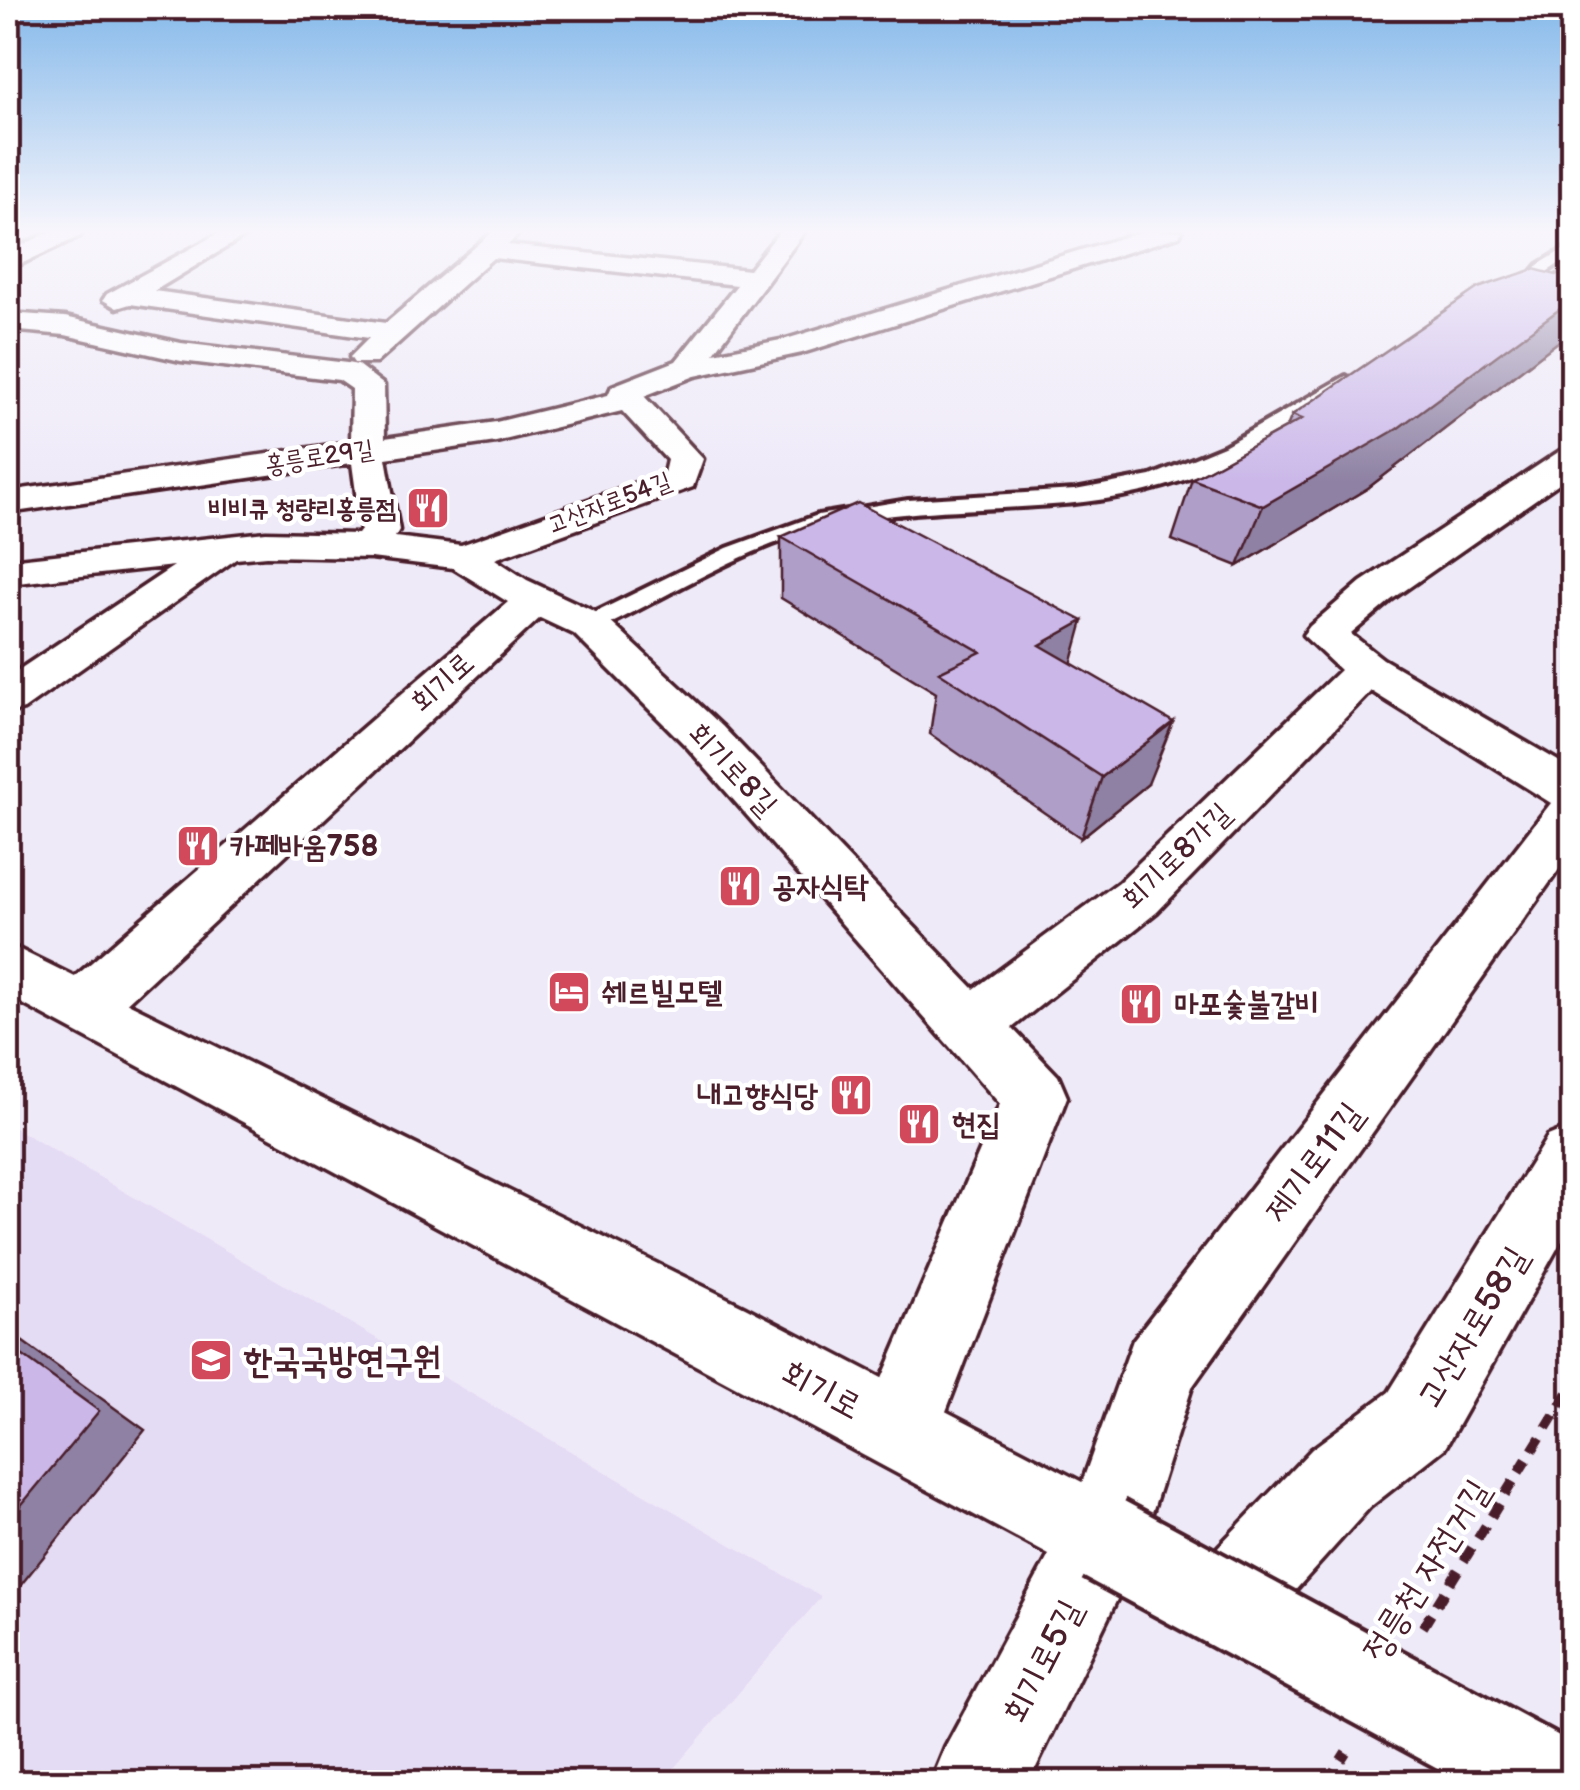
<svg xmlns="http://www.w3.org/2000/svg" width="1580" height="1790" viewBox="0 0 1580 1790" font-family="'Balsamiq Sans','Poor Story',sans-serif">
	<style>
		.built { fill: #e4dbf4 }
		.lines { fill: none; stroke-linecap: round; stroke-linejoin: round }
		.lane-casing { stroke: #4a1f2b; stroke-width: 8 }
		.street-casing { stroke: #4a1f2b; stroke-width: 7 }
		.secondary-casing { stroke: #4a1f2b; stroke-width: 7 }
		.path { stroke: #4a1f2b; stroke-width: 10; stroke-dasharray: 15 11; stroke-linecap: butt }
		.lane { fill: #fff; fill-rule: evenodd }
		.street { fill: #fff; fill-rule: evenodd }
		.secondary { fill: #fff; fill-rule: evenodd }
		.secondary-bridge-casing { stroke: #4a1f2b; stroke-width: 94; stroke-linecap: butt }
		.secondary-bridge { stroke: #fff; stroke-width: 86 }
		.wall { fill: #af9ec8; stroke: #4a1f2b; stroke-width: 2.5 }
		.shaded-wall { fill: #8e81a3; stroke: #4a1f2b; stroke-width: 2.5 }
		.building { fill: #cbb8e9; stroke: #4a1f2b; stroke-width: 2.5 }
		.labels { text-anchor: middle; stroke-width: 9; stroke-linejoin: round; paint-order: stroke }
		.far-street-label { font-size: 25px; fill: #4a1f2b; stroke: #fff }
		.far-poi-label { font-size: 25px; font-weight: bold; fill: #4a1f2b; stroke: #fff; text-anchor: end }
		.street-label { font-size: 30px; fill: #4a1f2b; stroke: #fff }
		.poi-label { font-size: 30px; font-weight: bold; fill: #4a1f2b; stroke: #fff; text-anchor: start }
		.near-street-label { font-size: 35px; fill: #4a1f2b; stroke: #fff }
		.near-poi-label { font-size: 35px; font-weight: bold; fill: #4a1f2b; stroke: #fff; text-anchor: start }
	</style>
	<rect width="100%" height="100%" fill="#efeaf8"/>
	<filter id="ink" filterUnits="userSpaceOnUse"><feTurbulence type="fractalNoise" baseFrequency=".01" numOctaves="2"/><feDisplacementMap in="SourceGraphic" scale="20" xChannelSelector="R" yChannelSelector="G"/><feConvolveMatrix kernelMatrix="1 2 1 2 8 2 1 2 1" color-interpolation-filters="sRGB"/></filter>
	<g filter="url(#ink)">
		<path class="built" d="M8 1124 821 1597 662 1782H8Z"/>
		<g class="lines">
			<g class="lane-casing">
				<path id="lane" d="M1572 244V255L1548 271 1521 306H1509L1507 303 1538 265Z
					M1346 376 1355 382 1353 386C1292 422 1233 466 1165 486 1057 518 943 500 834 525 750 544 674 593 598 630L589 633 576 625 580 620 727 548 818 515 908 500 1075 490 1151 476 1224 446Z"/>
			</g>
			<g class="street-casing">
				<path id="street" d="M223 231H253L154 291 386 323 494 231H521L508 245 749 270 780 231H805L714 353 786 339 1144 231H1182L1179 236 802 353 695 376 644 396 703 459 693 487 495 559 527 580 604 616 722 726 974 989 1119 882 1340 670 1303 635 1310 626 1361 582 1560 451 1572 448V474L1391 600 1351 634 1383 659 1572 769V851L1192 1387 1134 1569 1104 1581 1074 1569 1062 1539 1133 1340 1551 803 1371 691 1157 912 1012 1028 1058 1076 1067 1097 928 1458 900 1470 872 1458 860 1430 1000 1104 688 748 574 634 540 618 104 1024 83 1032 62 1024 53 1006 62 988 508 602 453 568 371 558 266 556 236 559 24 709 8 713V677L174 566 8 584V560L266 532 358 534 361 530 352 463 8 513V491L351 442 352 389 339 380 181 361 65 335 8 330V313L65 317 181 343 347 363 358 365 384 385 385 438 496 422 608 395 612 386 676 361 737 285 493 258 376 363H354L350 357 369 338 130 304 117 308 103 300 107 294ZM622 411 667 460 664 473 461 545 395 537 399 530 386 458 496 442Z
					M1572 1126V1222L1445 1448 1370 1507 1255 1635 1224 1648 1193 1635 1180 1604 1193 1573 1312 1449 1389 1392 1548 1136Z"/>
			</g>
			<g class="secondary-casing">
				<path id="secondary" d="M52 231H83L80 236 8 270V252Z
					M8 944 745 1307 1134 1509 1146 1539 1029 1782H931L945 1748 1049 1555 8 996Z"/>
			</g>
			<path class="path" d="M1423 1627 1572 1386
				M1327 1782 1346 1752"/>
			<use href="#lane" class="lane"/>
			<use href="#street" class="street"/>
			<use href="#secondary" class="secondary"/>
			<g class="secondary-bridge-casing">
				<path id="secondary-bridge" d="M1104 1539 1554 1782"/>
			</g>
			<use href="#secondary-bridge" class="secondary-bridge"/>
		</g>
		<path class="wall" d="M1572 265V341L1563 338 1368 488 1238 566 1172 540 1192 479 1287 427 1292 415Z
			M781 537 1071 663 1148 784 1081 838 930 734 936 693 781 598Z"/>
		<path class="shaded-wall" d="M1572 300V321L1563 338 1368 488 1238 566 1263 506Z
			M1083 621 1066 683 1040 645Z
			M1173 722 1148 784 1081 838 1102 777Z
			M8 1331 145 1430 8 1601Z"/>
		<path class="building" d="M1572 265V300L1397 429 1263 506 1192 479 1302 419 1292 415 1478 288 1534 269 1556 275Z
			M858 503 1083 621 1040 645 1173 722 1102 777 939 672 981 652 781 537Z
			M8 1345 99 1411 8 1521Z"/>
	</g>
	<linearGradient id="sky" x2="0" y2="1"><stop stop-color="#85b9ea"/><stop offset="0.48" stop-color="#f8f6fc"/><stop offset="1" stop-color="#f8f6fc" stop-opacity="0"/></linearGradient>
	<rect width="1580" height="482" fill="url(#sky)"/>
	<defs>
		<g id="restaurant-square" transform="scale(2.25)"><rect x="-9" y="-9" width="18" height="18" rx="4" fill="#d1495b" stroke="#fff"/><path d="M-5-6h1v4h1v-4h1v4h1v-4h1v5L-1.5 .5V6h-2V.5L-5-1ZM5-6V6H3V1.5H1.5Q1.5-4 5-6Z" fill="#fff"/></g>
		<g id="hotel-square" transform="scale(2.25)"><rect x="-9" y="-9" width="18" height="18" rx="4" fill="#d1495b" stroke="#fff"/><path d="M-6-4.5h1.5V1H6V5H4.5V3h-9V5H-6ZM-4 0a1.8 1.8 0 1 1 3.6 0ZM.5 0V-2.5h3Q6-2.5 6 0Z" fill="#fff"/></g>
		<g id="university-square" transform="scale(2.25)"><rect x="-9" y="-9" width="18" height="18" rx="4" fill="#d1495b" stroke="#fff"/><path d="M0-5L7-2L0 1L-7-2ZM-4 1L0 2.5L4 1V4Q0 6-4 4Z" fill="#fff"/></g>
	</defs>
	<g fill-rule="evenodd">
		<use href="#restaurant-square" x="428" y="508"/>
		<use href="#restaurant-square" x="198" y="846"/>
		<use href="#restaurant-square" x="740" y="886"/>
		<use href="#hotel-square" x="569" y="992"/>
		<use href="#restaurant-square" x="1141" y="1004"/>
		<use href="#restaurant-square" x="851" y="1095"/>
		<use href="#restaurant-square" x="919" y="1124"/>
		<use href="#university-square" x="211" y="1360"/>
	</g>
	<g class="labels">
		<g class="far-street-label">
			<text transform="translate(319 456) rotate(-9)" y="9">홍릉로29길</text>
			<text transform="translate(609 502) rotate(-21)" y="9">고산자로54길</text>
		</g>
		<g class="far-poi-label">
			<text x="396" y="517">비비큐 청량리홍릉점</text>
		</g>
		<g class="street-label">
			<text transform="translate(442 682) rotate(-42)" y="10">회기로</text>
			<text transform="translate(733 769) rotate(47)" y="10">회기로8길</text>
			<text transform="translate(1176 856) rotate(-44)" y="10">회기로8가길</text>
		</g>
		<g class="poi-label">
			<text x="230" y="856">카페바움758</text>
			<text x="772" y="896">공자식탁</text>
			<text x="602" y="1002">쉐르빌모텔</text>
			<text x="1174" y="1014">마포숯불갈비</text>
			<text x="818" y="1105" text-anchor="end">내고향식당</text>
			<text x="952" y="1134">현집</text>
		</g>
		<g class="near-street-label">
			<text transform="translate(1313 1162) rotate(-53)" y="12">제기로11길</text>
			<text transform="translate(1472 1327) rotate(-59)" y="12">고산자로58길</text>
			<text transform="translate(822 1389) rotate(28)" y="12">회기로</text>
			<text transform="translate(1426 1570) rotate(-58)" y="12">정릉천 자전거길</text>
			<text transform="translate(1042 1661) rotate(-63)" y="12">회기로5길</text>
		</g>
		<g class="near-poi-label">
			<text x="244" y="1372">한국국방연구원</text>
		</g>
	</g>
	<rect width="1580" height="1790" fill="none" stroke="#fff" stroke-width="40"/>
	<rect x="20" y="20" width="1540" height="1750" fill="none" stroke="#4a1f2b" stroke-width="4" filter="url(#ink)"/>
</svg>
